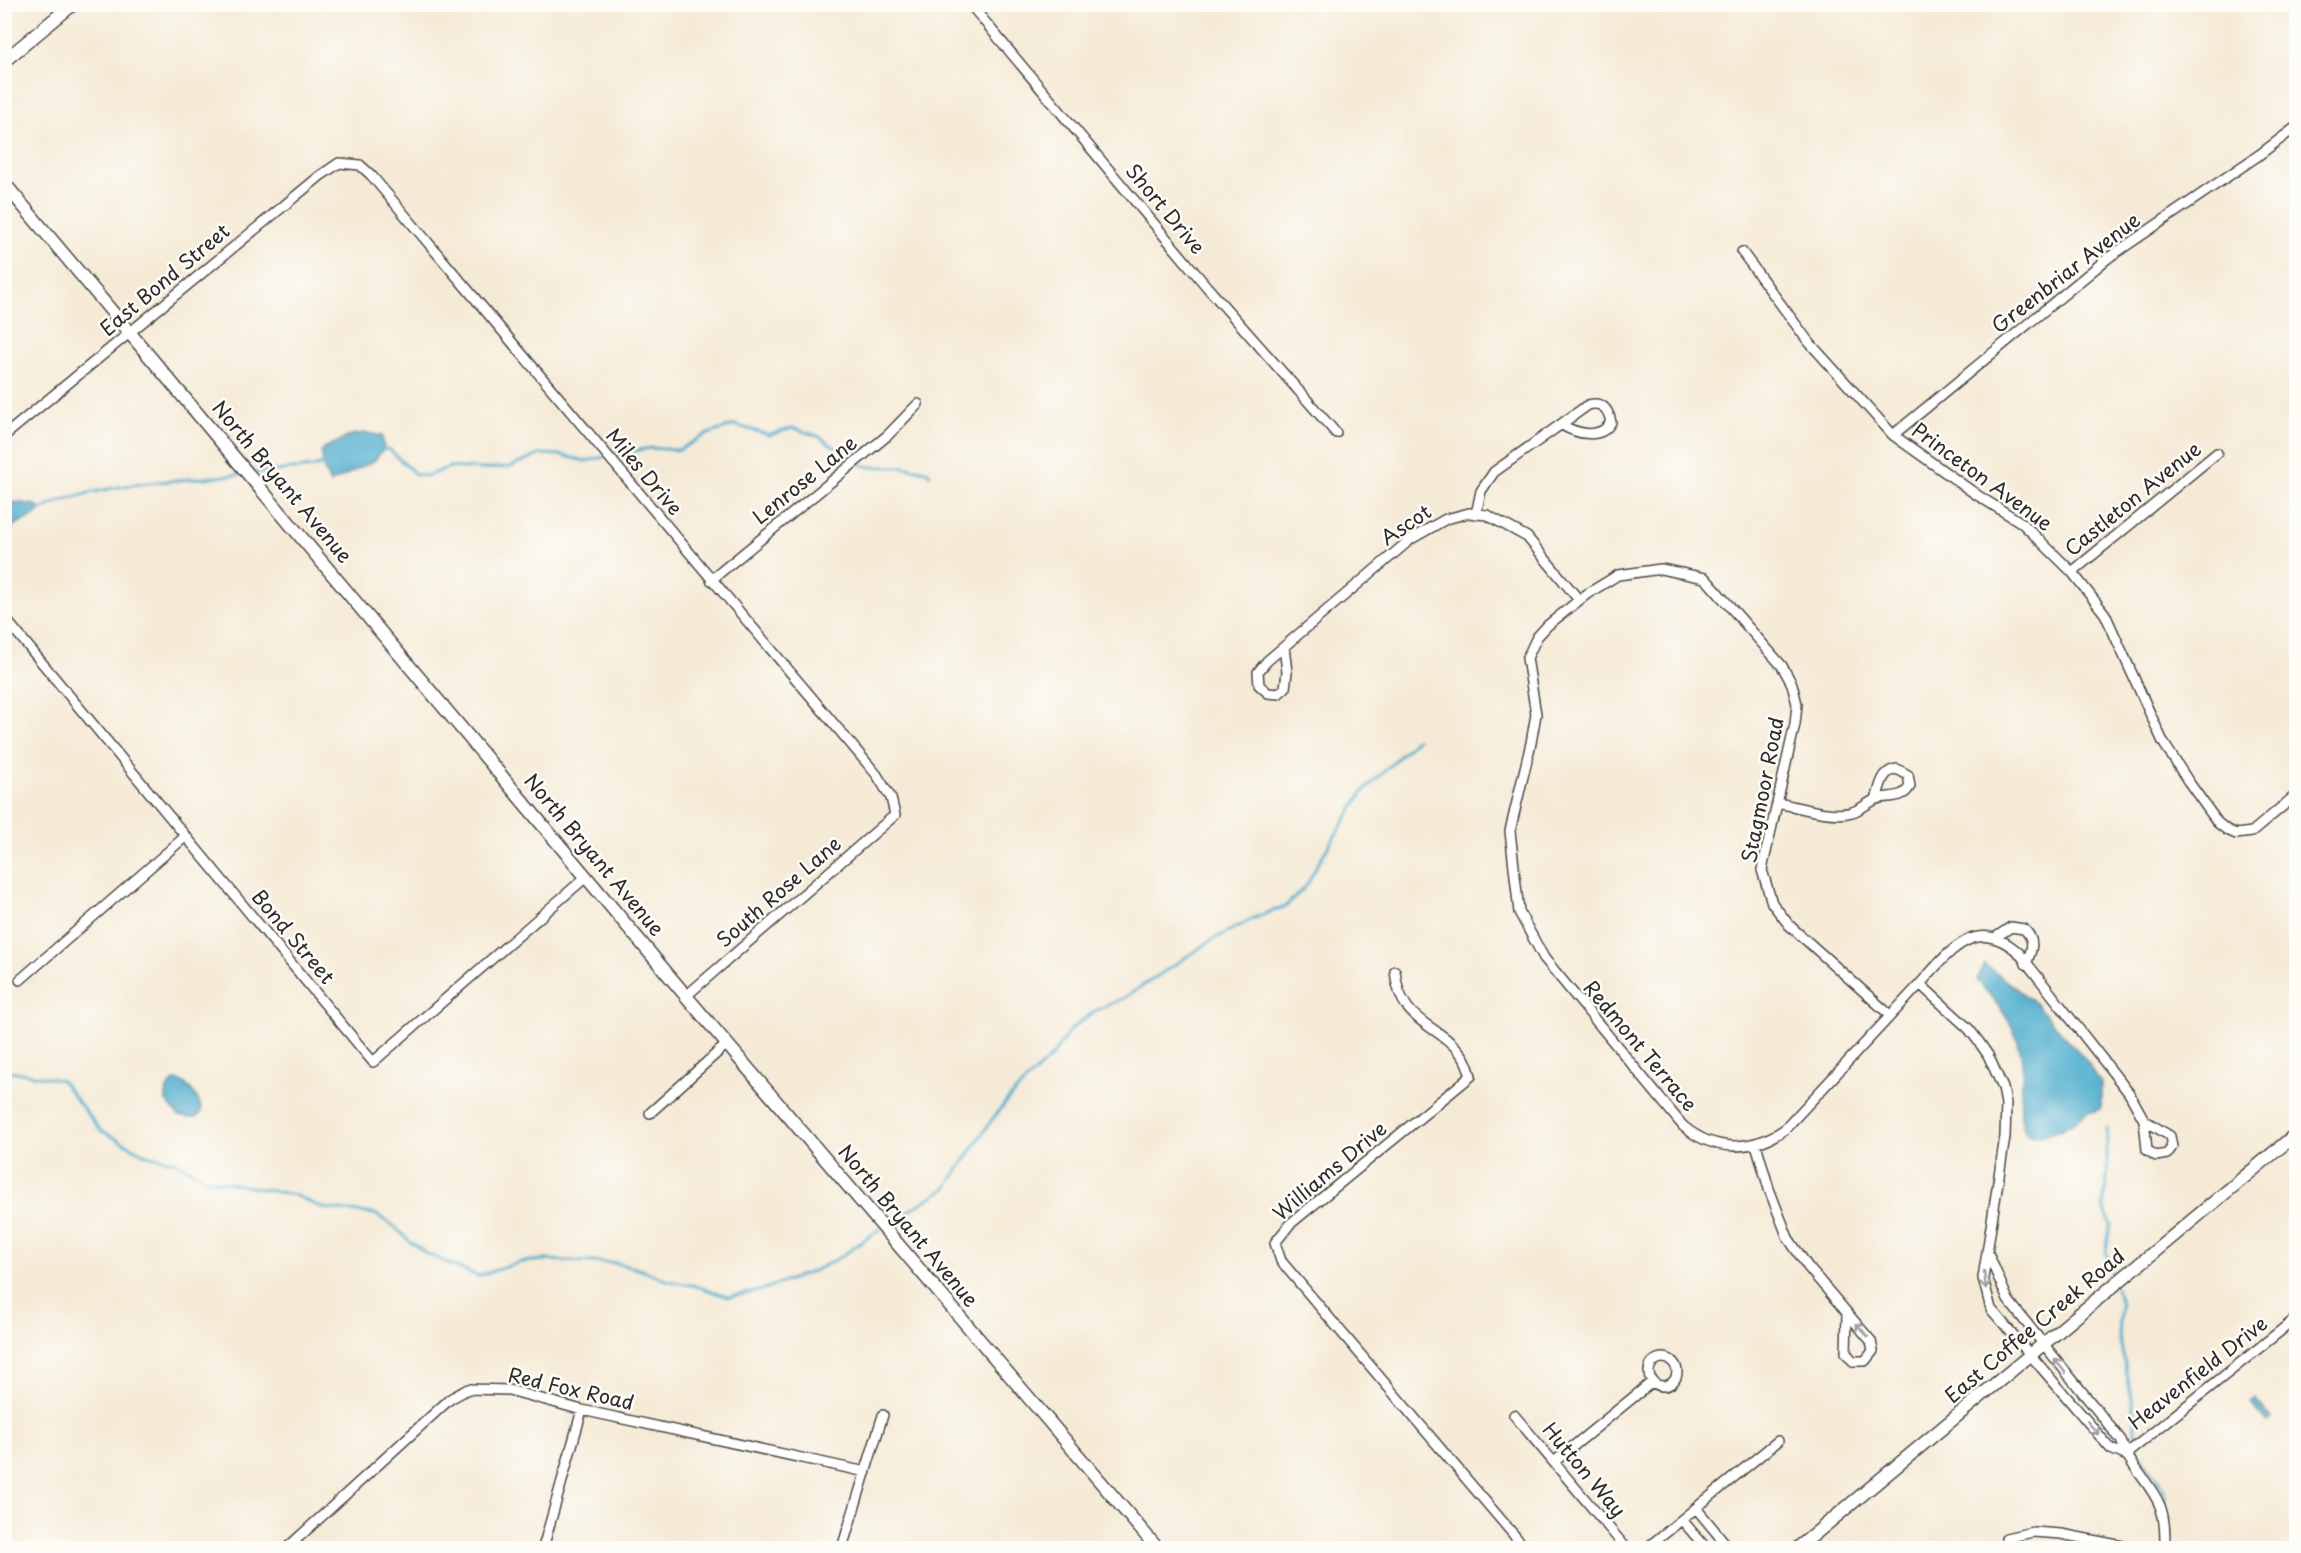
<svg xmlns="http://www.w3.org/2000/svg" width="2301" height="1553" viewBox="0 0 2301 1553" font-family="'Playpen Sans',sans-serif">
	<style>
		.water { fill: #4faece; stroke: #3d6c7c; stroke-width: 1.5 }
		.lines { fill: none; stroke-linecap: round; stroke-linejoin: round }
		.stream { stroke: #4faece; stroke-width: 3 }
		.minor-casing { stroke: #494845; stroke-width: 12 }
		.tertiary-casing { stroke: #494845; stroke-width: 15 }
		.minor { stroke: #fff; stroke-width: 9 }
		.tertiary { stroke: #fff; stroke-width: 12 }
		.oneway { stroke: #a0a0a0 }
		.labels { text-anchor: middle; stroke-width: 5; stroke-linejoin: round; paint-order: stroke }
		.street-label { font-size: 20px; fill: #2b2b2b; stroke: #fdfcf7 }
	</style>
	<rect width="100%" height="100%" fill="#fdfcf7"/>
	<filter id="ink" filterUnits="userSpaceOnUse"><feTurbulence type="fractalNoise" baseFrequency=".0167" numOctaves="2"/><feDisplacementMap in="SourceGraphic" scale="12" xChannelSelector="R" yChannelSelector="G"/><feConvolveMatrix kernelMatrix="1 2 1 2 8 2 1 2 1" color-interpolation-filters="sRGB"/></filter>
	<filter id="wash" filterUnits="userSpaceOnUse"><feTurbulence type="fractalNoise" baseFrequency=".008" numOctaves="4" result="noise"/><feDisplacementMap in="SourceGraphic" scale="24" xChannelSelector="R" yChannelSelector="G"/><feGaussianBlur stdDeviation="1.35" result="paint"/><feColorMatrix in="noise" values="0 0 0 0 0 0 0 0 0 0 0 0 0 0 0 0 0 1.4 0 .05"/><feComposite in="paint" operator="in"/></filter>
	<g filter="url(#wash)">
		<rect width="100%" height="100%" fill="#f5ead6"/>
		<path class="water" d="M368 433 382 436 384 448 374 461 330 483 322 464 323 461 321 452 324 448 354 434Z
			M5 501 36 505 41 510C30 521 13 522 5 534Z
			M1984 964 2035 1003 2087 1061 2101 1083V1108L2094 1112 2089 1111C2071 1125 2050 1139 2027 1135 2014 1115 2025 1084 2022 1061 2019 1028 1998 1004 1977 980Z
			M176 1080C189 1082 200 1100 202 1112 196 1120 187 1118 179 1116L166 1101C165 1092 168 1084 176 1080Z
			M2255 1398 2271 1418 2267 1422 2250 1402Z"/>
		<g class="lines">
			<path class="stream" d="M380 449 390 450 415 474 426 476 450 467 482 469 510 467 541 454 561 455 585 461 604 457
				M611 455 651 448 679 450 705 435 735 425 769 435 793 428 818 436 860 464 870 467H904L927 471 930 474
				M254 473 314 467 325 463
				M40 510C47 508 54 503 61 501 120 481 184 481 245 474
				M4 1070 61 1080 100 1130 147 1155 176 1162 207 1179 294 1195 323 1208 375 1214 394 1226 409 1241 427 1254 478 1276 521 1262 545 1260 616 1263 642 1270 669 1281 696 1286 729 1297 759 1291 816 1270 842 1256 880 1229
				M2107 1128V1178L2103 1206 2111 1224 2106 1251 2114 1282
				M885 1225 946 1188 991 1121 1010 1097 1052 1056 1070 1030 1095 1011 1124 998 1212 940 1254 918 1286 906 1307 885 1318 863 1363 792 1417 739
				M2116 1288 2121 1304 2119 1336 2132 1398 2137 1449 2148 1469 2158 1479 2165 1496 2163 1507"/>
		</g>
	</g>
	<g filter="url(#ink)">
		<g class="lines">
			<g class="minor-casing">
				<path id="minor" d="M970 4 1207 287 1336 433
					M1742 252 1808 341 1893 435 1977 495 2022 523 2072 572 2105 614 2163 742 2188 781 2218 823 2227 830 2236 834 2252 832 2296 795
					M1893 435 2108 258 2259 155 2296 127
					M4 436 320 176 339 163 360 165 371 175 877 775 891 798 895 815 686 996
					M1476 514 1481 491 1494 472 1588 405C1602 401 1608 409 1611 422 1601 440 1577 434 1562 425
					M2072 572 2217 453
					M711 580 888 435 918 404
					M4 617 373 1062 586 877
					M1284 647 1287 672 1285 688 1278 694 1268 693 1259 685 1258 672 1267 661 1411 539 1446 519 1469 513 1487 515 1527 537 1579 600
					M1778 803C1798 807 1833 818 1852 812 1861 810 1868 802 1877 799 1889 795 1903 800 1910 786L1908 775 1897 769C1881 771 1881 786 1876 799
					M1996 937 2011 927 2024 929C2036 940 2032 950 2026 964
					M1395 971C1400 1025 1436 1021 1462 1055 1466 1060 1469 1069 1471 1076L1290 1224 1275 1243 1281 1261 1525 1548
					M20 980 186 836
					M1920 984C1949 952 1976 914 2019 953L2129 1093 2144 1120 2147 1150 2156 1156 2167 1154 2172 1147 2170 1136 2144 1120
					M1890 1015 1789 925 1772 903 1762 870 1795 724 1797 704 1792 684 1782 666 1705 578 1661 569 1618 575 1587 594 1548 625 1537 637 1527 658 1536 714 1531 743 1510 831 1519 912 1544 958 1683 1126C1714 1152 1752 1152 1785 1129L1920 984 1969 1029 1979 1042 1988 1055 2003 1088 2006 1104 2005 1137 1983 1278 1991 1309 2111 1449 2125 1455
					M650 1113 727 1044
					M1756 1144 1769 1189 1788 1238 1808 1267 1871 1341 1873 1351 1865 1361H1853L1846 1353 1847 1314
					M1988 1253 2008 1300 2121 1440C2128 1466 2150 1481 2160 1506 2165 1519 2165 1534 2165 1548
					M1649 1372a14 14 0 1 1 28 0a14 14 0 1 1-28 0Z
					M1514 1415 1626 1548
					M2125 1455 2294 1320 2296 1325
					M1554 1462 1652 1382
					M1696 1508 1729 1548
					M1682 1520 1706 1548
					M2006 1538 2033 1532 2061 1534 2133 1548
					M287 1548 450 1399 468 1389 509 1390 582 1410 866 1472
					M543 1548 582 1410
					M842 1548 883 1415
					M1647 1548 1778 1441"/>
			</g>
			<g class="tertiary-casing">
				<path id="tertiary" d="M4 61 73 4
					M4 183 686 996 1157 1548
					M1798 1548 2296 1134"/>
			</g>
			<use href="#minor" class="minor"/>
			<use href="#tertiary" class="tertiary"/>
		</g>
		<defs><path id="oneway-shaft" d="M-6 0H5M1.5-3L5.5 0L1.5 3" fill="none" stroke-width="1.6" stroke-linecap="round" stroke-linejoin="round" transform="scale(1.5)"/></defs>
		<g class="oneway">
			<use href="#oneway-shaft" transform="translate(1985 1280) rotate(84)"/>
			<use href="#oneway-shaft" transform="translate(1862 1330) rotate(-132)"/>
			<use href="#oneway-shaft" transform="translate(2060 1366) rotate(-129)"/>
			<use href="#oneway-shaft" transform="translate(2093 1428) rotate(49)"/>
		</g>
	</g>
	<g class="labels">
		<g class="street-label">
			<text transform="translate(1165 209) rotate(50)" y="7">Short Drive</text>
			<text transform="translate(2066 273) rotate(-38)" y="7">Greenbriar Avenue</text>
			<text transform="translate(165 280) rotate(-40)" y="7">East Bond Street</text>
			<text transform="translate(644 472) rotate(50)" y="7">Miles Drive</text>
			<text transform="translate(1982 477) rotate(36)" y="7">Princeton Avenue</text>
			<text transform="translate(805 480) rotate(-39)" y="7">Lenrose Lane</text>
			<text transform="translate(282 482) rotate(50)" y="7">North Bryant Avenue</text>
			<text transform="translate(2133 499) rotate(-39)" y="7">Castleton Avenue</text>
			<text transform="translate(1406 525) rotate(-34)" y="7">Ascot</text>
			<text transform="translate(1763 790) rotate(-79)" y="7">Stagmoor Road</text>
			<text transform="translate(594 855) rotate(50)" y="7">North Bryant Avenue</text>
			<text transform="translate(779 892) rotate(-41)" y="7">South Rose Lane</text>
			<text transform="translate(293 937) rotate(50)" y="7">Bond Street</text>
			<text transform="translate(1640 1046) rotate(50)" y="7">Redmont Terrace</text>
			<text transform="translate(1330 1171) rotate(-40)" y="7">Williams Drive</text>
			<text transform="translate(908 1226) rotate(50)" y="7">North Bryant Avenue</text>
			<text transform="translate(2035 1326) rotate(-40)" y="7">East Coffee Creek Road</text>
			<text transform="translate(2198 1373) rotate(-38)" y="7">Heavenfield Drive</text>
			<text transform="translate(571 1389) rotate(13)" y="7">Red Fox Road</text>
			<text transform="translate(1584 1470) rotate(50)" y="7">Hutton Way</text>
		</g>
	</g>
	<rect width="2301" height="1553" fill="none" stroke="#fdfcf7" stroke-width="24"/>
</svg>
